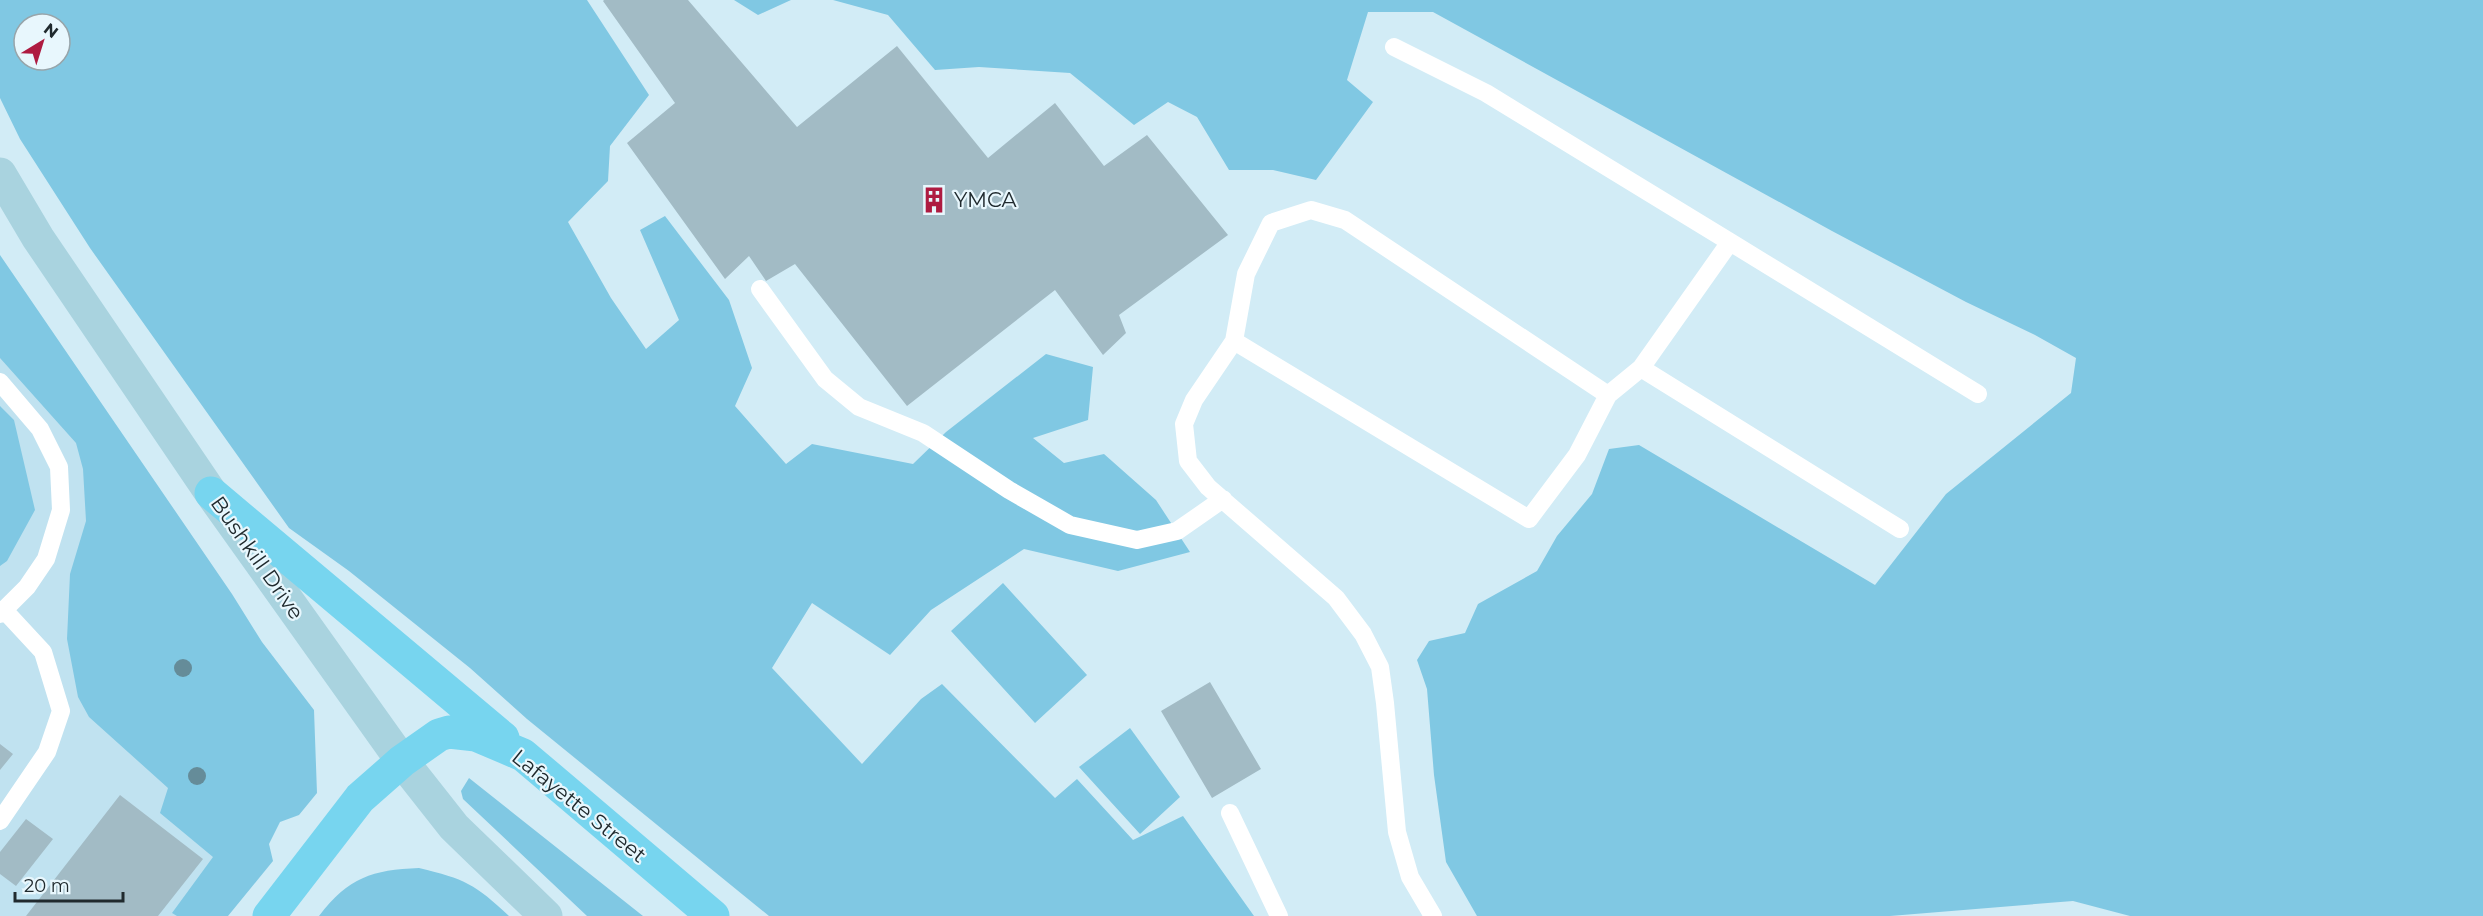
<svg xmlns="http://www.w3.org/2000/svg" width="2483" height="916" viewBox="0 0 2483 916" font-family="Montserrat,sans-serif">
	<style>
		.built { fill: #c0e2f0 }
		.green { fill: #80c8e3; fill-rule: evenodd }
		.building { fill: #a2bbc5 }
		.lines { fill: none; stroke-linecap: round; stroke-linejoin: round }
		.lane { stroke: #fff; stroke-width: 18 }
		.secondary { stroke: #a9d3df; stroke-width: 33 }
		.primary { stroke: #77d5ef; stroke-width: 33 }
		.tree { fill: #658c99 }
		.labels { text-anchor: middle; stroke-width: 4.5; stroke-linejoin: round; paint-order: stroke }
		.poi-label { font-size: 21px; fill: #202a2e; stroke: #e8f7fd; text-anchor: start }
		.street-label { font-size: 21px; fill: #202a2e; stroke: #e8f7fd }
	</style>
	<rect width="100%" height="100%" fill="#d2ecf6"/>
	<path class="built" d="M0 278 309 761 192 916H0Z"/>
	<path class="green" d="M0 0H587L649 95 610 146 608 181 568 222 611 298 646 349 679 320 640 230 665 216 729 300 752 368 735 406 786 464 812 444 913 464 946 432 1046 354 1093 367 1088 420 1033 438 1064 463 1104 454 1156 500 1190 552 1118 571 1024 549 931 610 890 655 812 603 772 668 862 764 921 699 942 684 1055 798 1077 779 1133 840 1183 816 1254 916H769L527 719 470 668 349 571 289 528 90 248 20 139 0 98ZM24 24H60V60H24Z
		M734 0H791L758 15Z
		M833 0H2483V916H2130L2073 901 1890 916H1477L1446 862 1434 775 1427 689 1417 660 1429 641 1465 633 1478 604 1537 571 1557 536 1592 494 1609 449 1639 445 1875 585 1946 494 2071 393 2076 358 2035 335 1966 302 1832 231 1433 12H1368L1347 80 1373 102 1316 180 1273 170H1229L1197 117 1168 102 1134 125 1070 73 979 67 935 70 888 15Z
		M0 255 232 594 262 642 314 710 317 793 299 815 280 822 269 844 273 861 228 916H177L172 913 213 857 160 813 168 788 89 717 78 697 67 639 70 574 86 521 83 469 76 443 0 358Z
		M0 406 14 420 35 510 7 561 0 566Z
		M1003 583 1087 675 1035 723 951 631Z
		M1130 728 1180 797 1140 834 1079 767Z
		M469 778 643 916H587L463 799 461 791Z
		M419 868C465 879 475 884 509 916H319C349 877 372 870 419 868Z"/>
	<path class="building" d="M604 0H688L797 127 897 46 988 158 1055 103 1104 166 1147 135 1228 235 1119 315 1126 333 1103 355 1055 290 907 406 795 264 766 281 749 256 725 279 627 143 675 103 603 1Z
		M1210 682 1261 769 1212 798 1161 711Z
		M0 744 13 754 0 770Z
		M120 795 203 859 158 916H26Z
		M26 819 53 839 16 886 0 874V852Z"/>
	<g class="lines">
		<path class="lane" d="M1394 47 1486 93 1730 242
			M760 289 825 379 859 407 923 433 1009 490 1070 525 1137 540 1177 531 1223 499
			M1234 341 1529 519 1577 455 1608 395 1345 220 1311 210 1271 223 1246 274 1234 341 1194 400 1184 424 1188 461 1208 487 1336 598 1363 634 1380 667 1385 703 1397 832 1410 877 1433 916
			M1641 368 1900 529
			M0 382 40 429 59 467 61 510 46 559 27 587 0 614
			M1608 395 1641 368 1730 242 1978 394
			M1230 813 1279 916
			M0 821 47 752 61 711 43 652 5 611"/>
		<path class="secondary" d="M0 174 38 238 211 493 402 761 454 827 546 916"/>
		<path class="primary" d="M211 493 503 738
			M269 916 360 798 402 761 439 735 449 732 476 735 523 755 713 916"/>
	</g>
	<g class="tree">
		<circle cx="183" cy="668" r="9"/>
		<circle cx="197" cy="776" r="9"/>
	</g>
	<defs>
		<g id="building-bare" transform="scale(2.07)"><path d="M-4-6H4V6H1V3H-1V6H-4ZM-2.5-4.3h1.7v1.8h-1.7ZM.8-4.3h1.7v1.8H.8ZM-2.5-1h1.7V.8h-1.7ZM.8-1h1.7V.8H.8Z" fill="#ae1b41" stroke="#e8f7fd" stroke-width="2.5" paint-order="stroke"/></g>
	</defs>
	<g fill-rule="evenodd">
		<use href="#building-bare" x="934" y="200"/>
	</g>
	<g class="labels">
		<g class="poi-label">
			<text x="954" y="207">YMCA</text>
		</g>
		<g class="street-label">
			<text transform="translate(257 558) rotate(55)" y="7">Bushkill Drive</text>
			<text transform="translate(579 806) rotate(39)" y="7">Lafayette Street</text>
		</g>
	</g>
	<g transform="translate(42 42) rotate(38)"><circle r="28" fill="#e8f7fd" stroke="#98a5aa" stroke-width="1.5"/>
	<path d="M0-4.5L10 22L0 15L-10 22Z" fill="#ae1b41"/>
	<text y="-9" font-size="16" font-weight="bold" text-anchor="middle" fill="#202a2e">N</text>
	</g>
	<path d="M15 892v9h108v-9" fill="none" stroke="#202a2e" stroke-width="3"/>
	<text x="24" y="892" font-size="18" fill="#202a2e" stroke="#e8f7fd" stroke-width="4.5" paint-order="stroke">20 m</text>
</svg>
